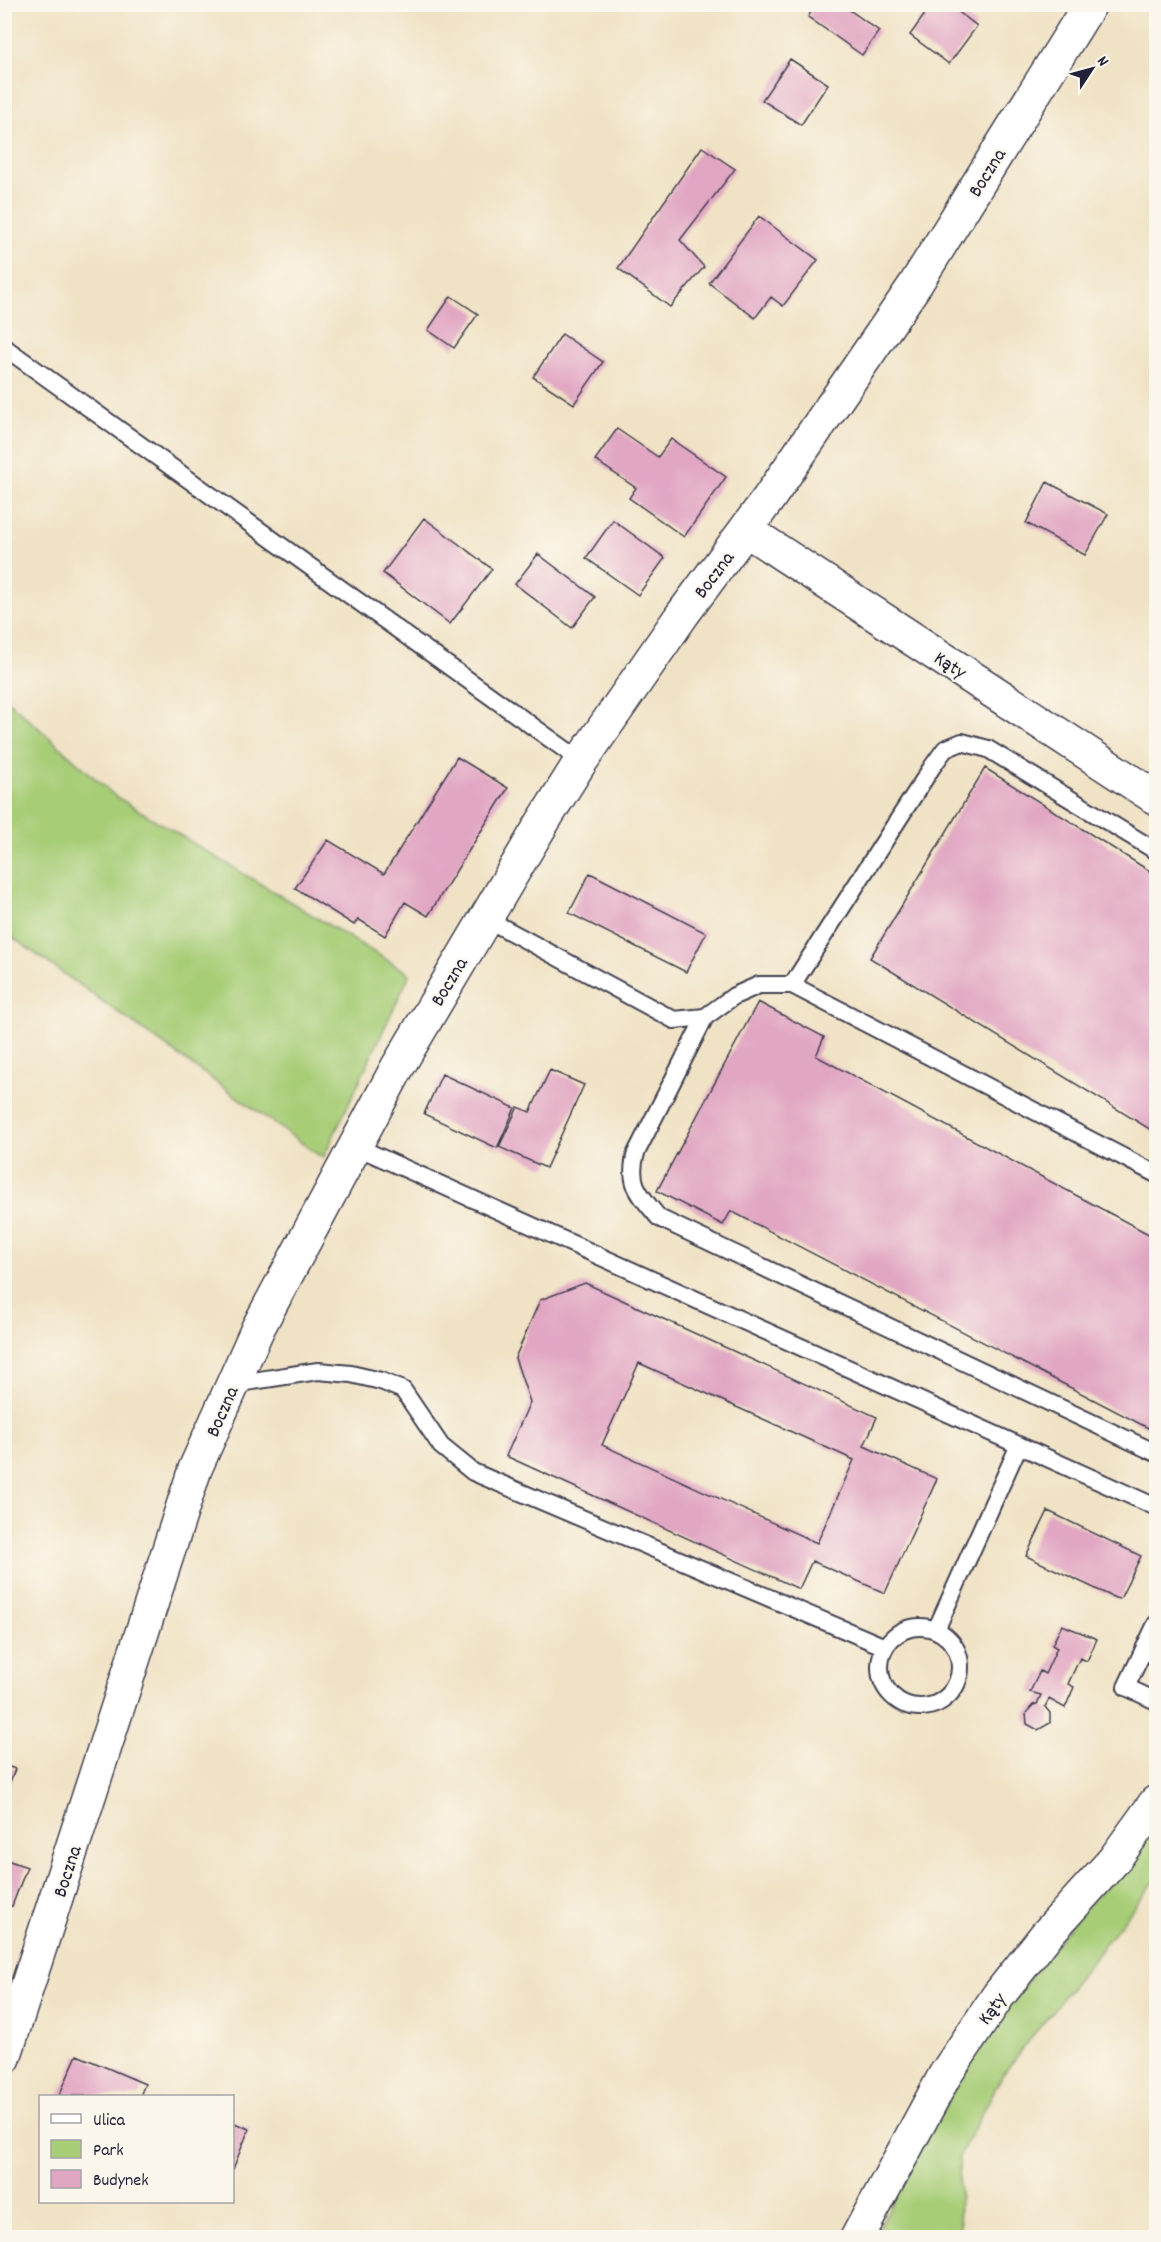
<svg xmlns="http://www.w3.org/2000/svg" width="1161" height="2242" viewBox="0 0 1161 2242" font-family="Dekko,sans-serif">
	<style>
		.green { fill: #a7cd77; stroke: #647859; stroke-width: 1.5 }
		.building { fill: #e1a6c2; fill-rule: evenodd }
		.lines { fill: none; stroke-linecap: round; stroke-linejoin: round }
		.service-casing { stroke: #413f50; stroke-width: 20 }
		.minor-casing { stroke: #413f50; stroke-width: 36 }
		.service { stroke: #fff; stroke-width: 16 }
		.minor { stroke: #fff; stroke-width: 33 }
		.labels { text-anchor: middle; stroke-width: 4.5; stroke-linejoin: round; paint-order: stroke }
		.street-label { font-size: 20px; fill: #22223b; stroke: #fbf7ec }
	</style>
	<rect width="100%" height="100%" fill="#fbf7ec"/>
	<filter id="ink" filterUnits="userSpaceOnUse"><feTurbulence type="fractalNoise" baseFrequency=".0167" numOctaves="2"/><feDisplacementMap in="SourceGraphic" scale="12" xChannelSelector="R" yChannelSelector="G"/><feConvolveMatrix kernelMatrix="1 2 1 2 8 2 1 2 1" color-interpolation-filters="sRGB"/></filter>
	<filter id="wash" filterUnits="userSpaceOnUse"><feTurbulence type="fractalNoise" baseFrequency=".008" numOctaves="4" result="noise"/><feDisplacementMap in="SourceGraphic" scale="24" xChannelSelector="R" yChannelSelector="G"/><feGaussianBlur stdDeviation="1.35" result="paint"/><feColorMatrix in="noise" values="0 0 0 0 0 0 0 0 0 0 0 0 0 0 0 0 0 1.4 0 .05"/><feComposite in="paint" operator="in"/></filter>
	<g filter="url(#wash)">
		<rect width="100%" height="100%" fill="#f0e2c4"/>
		<path class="green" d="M5 698 115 796 410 974 323 1158 5 932Z
			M1156 1828V1879L1003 2074 959 2157 960 2237 873 2238 978 2046 1068 1928Z"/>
		<g id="blocks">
			<path class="building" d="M816 4H841L879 31 862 55 808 17Z
				M932 4H948L977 26 949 64 910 35Z
				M790 59 828 84 801 125 762 100Z
				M702 147 735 169 680 240 704 267 670 307 618 268Z
				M759 216 818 260 783 306 771 297 755 318 709 283Z
				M451 296 478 314 454 348 428 330Z
				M562 334 603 362 574 404 533 377Z
				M617 429 658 457 671 439 726 477 684 537 629 498 636 488 595 460Z
				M1047 482 1108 514 1085 555 1026 523Z
				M424 518 492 569 450 624 383 573Z
				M613 520 665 558 638 595 586 558Z
				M538 554 595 597 572 628 515 584Z
				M457 757 508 788 428 916 405 902 385 936 358 919 354 925 295 888 328 840 384 874Z
				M985 768 1156 875V1133L870 958Z
				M590 873 706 933 686 972 569 913Z
				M758 1002 824 1037 816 1056 1156 1238V1412L1148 1428 731 1211 723 1225 657 1191Z
				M550 1070 584 1085 546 1168 499 1147 518 1107 530 1112Z
				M442 1074 515 1108 497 1148 424 1114Z
				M585 1283 877 1417 864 1446 937 1479 885 1593 812 1561 799 1589 506 1456 530 1402 515 1358 540 1300ZM639 1363 854 1460 817 1543 602 1445Z
				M1048 1511 1141 1556 1120 1599 1115 1598 1026 1556Z
				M1062 1625 1097 1639 1087 1661 1080 1658 1068 1684 1074 1687 1065 1708 1049 1699 1045 1707 1050 1713V1723L1038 1730 1027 1724 1026 1713 1033 1705 1037 1704 1041 1695 1030 1692 1040 1671 1045 1674 1057 1648 1052 1645Z
				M4 1765 15 1769 5 1795H4Z
				M4 1859 27 1867 12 1906 4 1904Z
				M77 2055 145 2084 140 2096H59Z
				M232 2122 249 2129 233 2169H232Z"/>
		</g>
	</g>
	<g filter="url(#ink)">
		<use href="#blocks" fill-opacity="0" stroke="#413f50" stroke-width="1.5"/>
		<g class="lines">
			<g class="service-casing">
				<path id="service" d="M4 347 581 761
					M485 918 674 1020 705 1017 734 996 759 985H792L1156 1174
					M792 985 932 767 945 749 962 742 988 749 1156 851
					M705 1017 636 1153C627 1184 640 1195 659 1218L1156 1453
					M355 1146 1156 1507
					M233 1384 318 1371 351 1374 381 1381 403 1390 441 1446 473 1472 885 1647
					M1156 1624 1126 1687 1156 1701
					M880 1667a40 40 0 1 1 80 0a40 40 0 1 1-80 0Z
					M936 1630 1019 1445"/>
			</g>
			<g class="minor-casing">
				<path id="minor" d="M746 530 1156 798
					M4 2058 195 1469 258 1328 397 1068 544 820 581 761 682 615 769 498 915 285 1090 4
					M857 2238 945 2075 998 1996 1047 1934 1114 1860 1156 1802"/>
			</g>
			<use href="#service" class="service"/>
			<use href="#minor" class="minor"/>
		</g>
	</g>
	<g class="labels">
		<g class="street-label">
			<text transform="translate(986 172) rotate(-58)" y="7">Boczna</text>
			<text transform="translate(713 574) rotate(-53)" y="7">Boczna</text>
			<text transform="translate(951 664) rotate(33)" y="7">Kąty</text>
			<text transform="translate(448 981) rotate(-59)" y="7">Boczna</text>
			<text transform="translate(221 1411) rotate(-66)" y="7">Boczna</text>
			<text transform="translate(66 1871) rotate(-72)" y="7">Boczna</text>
			<text transform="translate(991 2008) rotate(-55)" y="7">Kąty</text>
		</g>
	</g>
	<rect width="1161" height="2242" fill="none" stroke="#fbf7ec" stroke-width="24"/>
	<rect x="39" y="2095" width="195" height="108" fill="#fbf7ec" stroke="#a4a2a5" stroke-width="1.5"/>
	<rect x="51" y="2114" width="30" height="9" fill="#ffffff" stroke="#a4a2a5" stroke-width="1.5"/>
	<text x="93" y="2125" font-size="18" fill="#22223b">Ulica</text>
	<rect x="51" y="2140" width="30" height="18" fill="#a7cd77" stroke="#a4a2a5" stroke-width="1.5"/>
	<text x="93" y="2155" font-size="18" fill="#22223b">Park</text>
	<rect x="51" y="2170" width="30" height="18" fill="#e1a6c2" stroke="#a4a2a5" stroke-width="1.5"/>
	<text x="93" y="2185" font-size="18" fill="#22223b">Budynek</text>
	<g transform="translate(1092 69) rotate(54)" stroke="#fbf7ec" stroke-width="4.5" paint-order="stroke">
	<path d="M0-4.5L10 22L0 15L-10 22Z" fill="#22223b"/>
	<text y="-9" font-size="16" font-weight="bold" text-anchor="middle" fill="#22223b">N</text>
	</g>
</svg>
